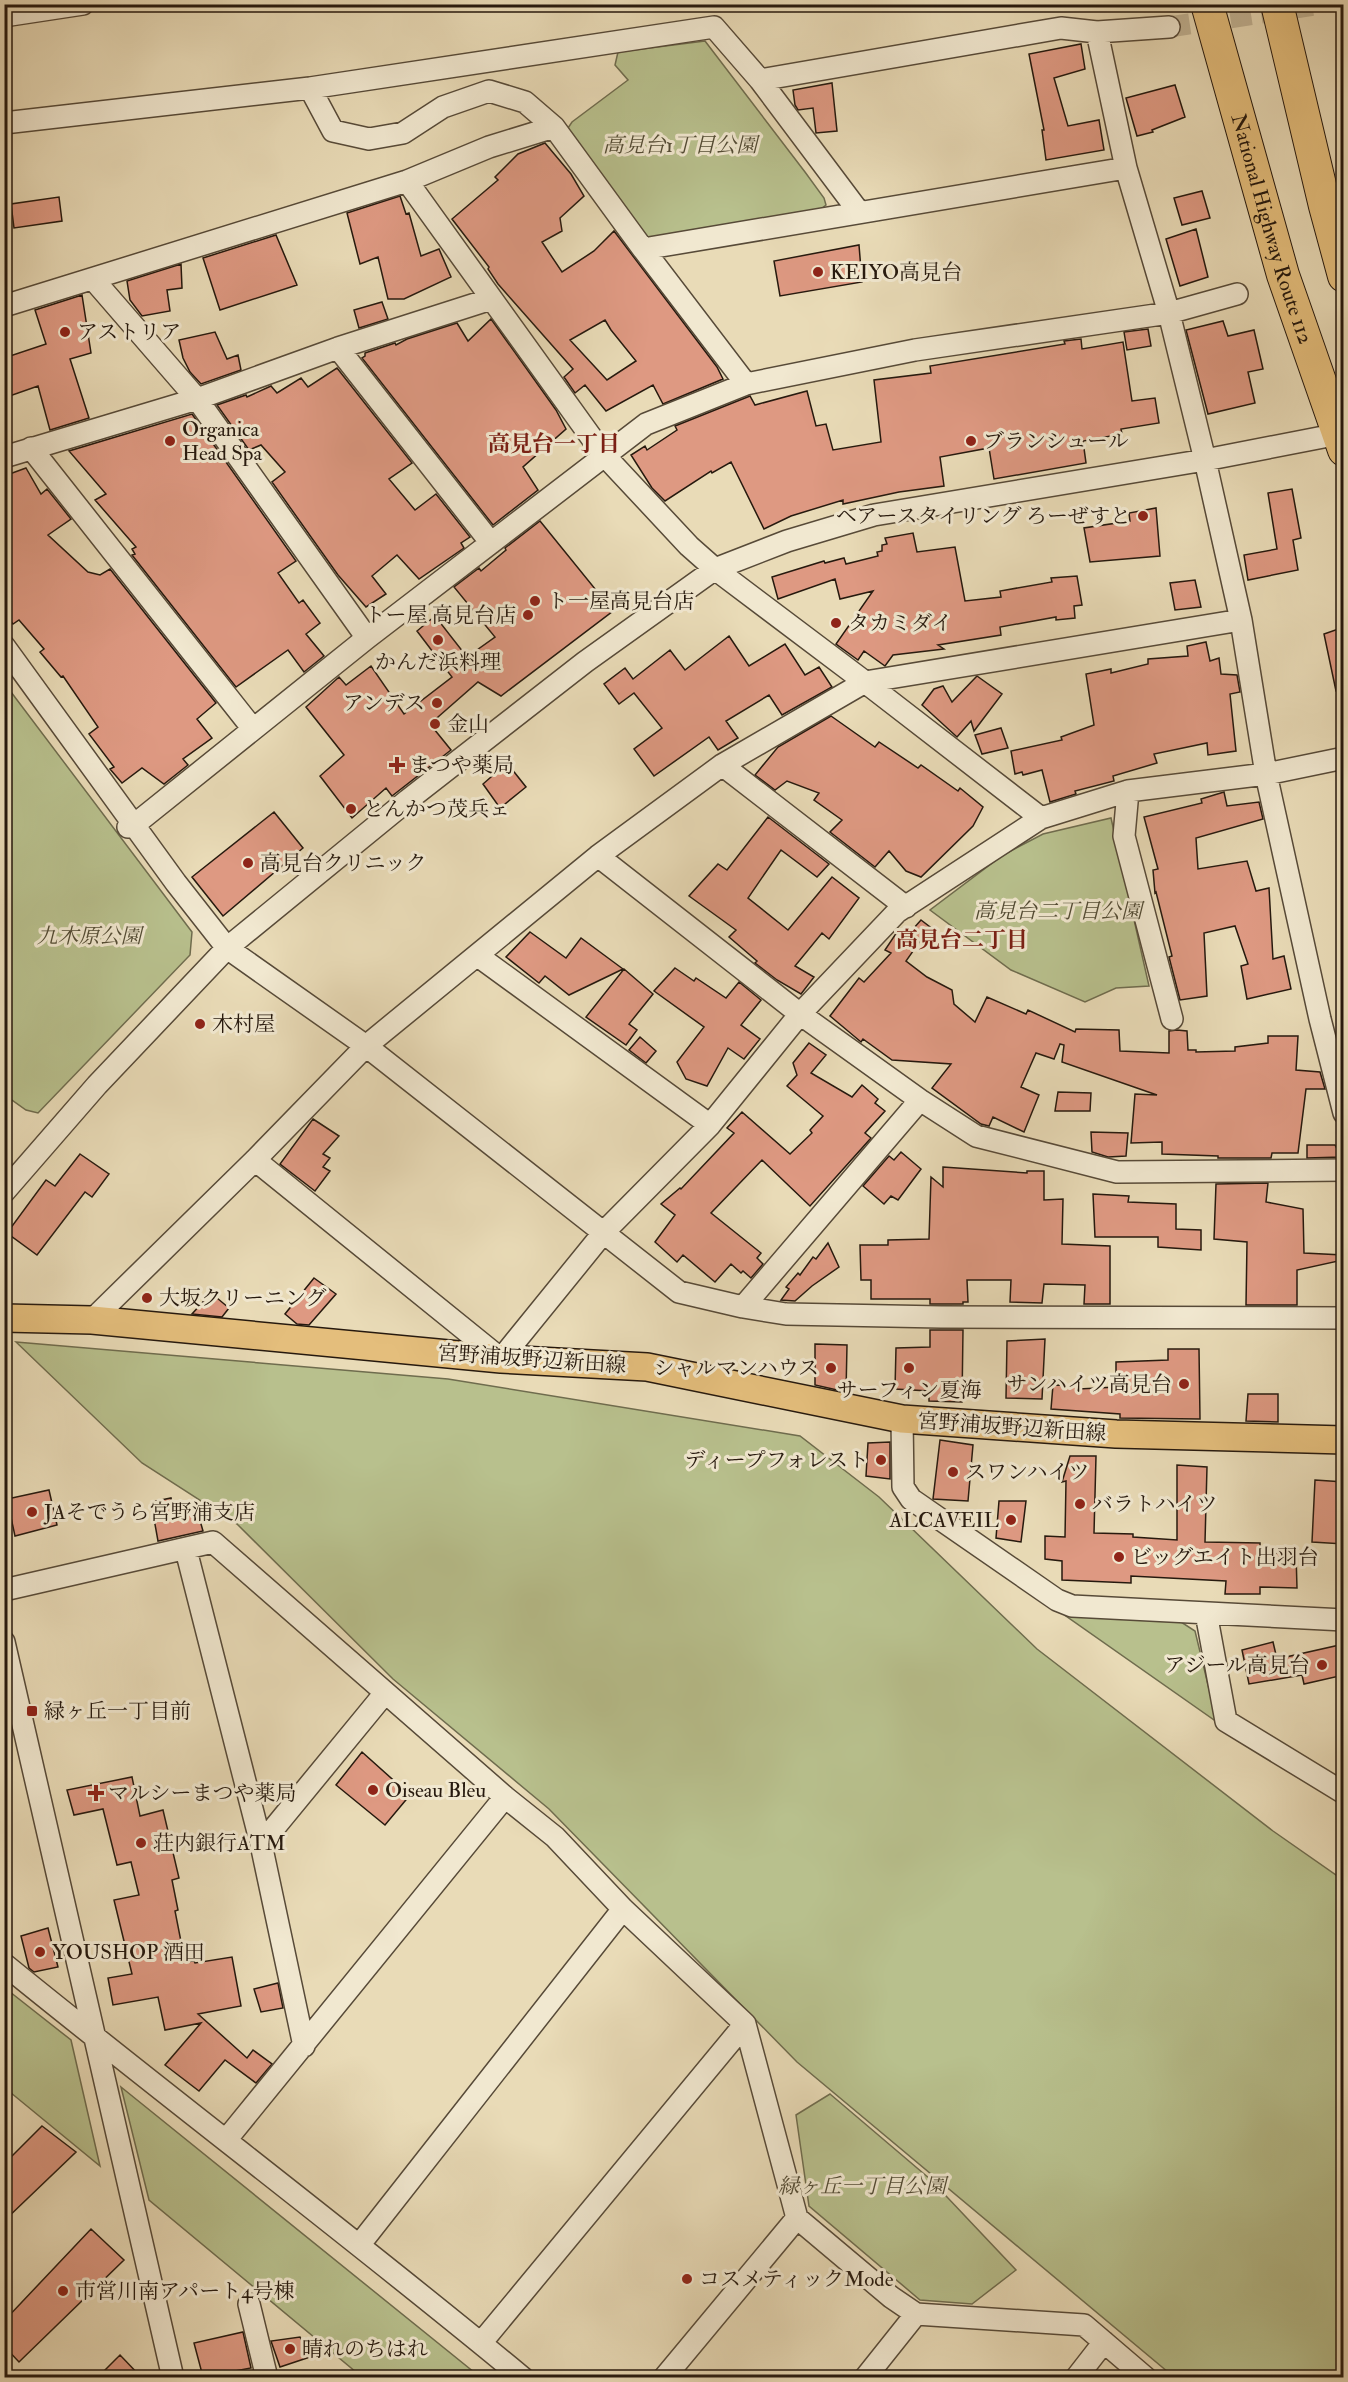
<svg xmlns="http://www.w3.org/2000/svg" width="1348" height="2382" viewBox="0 0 1348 2382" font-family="'IM FELL Double Pica','Noto Serif JP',serif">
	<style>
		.green { fill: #b8c08d; stroke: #6f6c4e; stroke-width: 1.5 }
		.building { fill: #de9982; stroke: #26190e; stroke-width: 1.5; fill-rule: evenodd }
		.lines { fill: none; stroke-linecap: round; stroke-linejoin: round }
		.minor-tunnel { stroke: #c2b495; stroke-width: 21; stroke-dasharray: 21 10; stroke-linecap: butt }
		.minor-casing { stroke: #574a38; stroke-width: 24 }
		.major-casing { stroke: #26190e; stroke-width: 30 }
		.highway-casing { stroke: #26190e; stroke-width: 34 }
		.minor { stroke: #f1e8d0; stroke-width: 21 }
		.major { stroke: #e4be7c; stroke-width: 27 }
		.highway { stroke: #e4be7c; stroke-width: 32 }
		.poi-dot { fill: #8f2418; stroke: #f1e8d0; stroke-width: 2 }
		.labels { text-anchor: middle; stroke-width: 6; stroke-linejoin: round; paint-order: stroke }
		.park-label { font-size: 21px; font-style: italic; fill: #524b34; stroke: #f1e8d0 }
		.street-label { font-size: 21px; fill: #26190e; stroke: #f1e8d0 }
		.poi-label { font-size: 21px; fill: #26190e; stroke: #f1e8d0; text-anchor: start }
		.neighbourhood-label { font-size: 22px; font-weight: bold; fill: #7a1f14; stroke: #f1e8d0 }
	</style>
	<rect width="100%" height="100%" fill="#e9dbb7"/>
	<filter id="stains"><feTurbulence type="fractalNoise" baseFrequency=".00333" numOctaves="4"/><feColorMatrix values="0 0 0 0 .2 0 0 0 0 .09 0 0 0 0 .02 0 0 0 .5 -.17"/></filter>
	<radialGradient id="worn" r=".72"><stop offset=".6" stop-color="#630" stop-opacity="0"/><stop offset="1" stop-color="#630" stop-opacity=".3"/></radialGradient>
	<path class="green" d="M705 41 805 172 824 198 826 205 821 209 652 239 643 235 569 136 568 128 572 122 628 80 615 65 618 52Z
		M5 684 192 932 190 955 38 1113 26 1110 5 1095Z
		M1111 818 1149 986 1116 988 1085 1002 1011 970 930 910 1003 855 1043 834Z
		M16 1342 448 1379 800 1436 879 1497 1037 1649 1273 1831 1343 1880V2377H1174L797 2062 549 1809 393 1679 237 1524 142 1463Z
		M1066 1616 1178 1620 1195 1631 1217 1722Z
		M5 1988 71 2040 100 2166 5 2088Z
		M121 2087 480 2377H362L149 2200Z
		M830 2094 930 2179 1016 2270 972 2304 920 2300 809 2206 796 2115Z"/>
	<path class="building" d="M1081 44 1085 69 1054 78 1068 126 1099 120 1104 150 1046 160 1042 130H1044L1029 54Z
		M832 83 837 131 816 133 813 108 798 110 795 105 793 90Z
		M1175 85 1185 117 1152 130 1153 132 1137 136 1126 98Z
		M545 143 571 174 584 196 560 218 562 231 542 242 562 272 594 251 614 231 717 367 723 379 663 404 653 385 606 411 585 385 575 393 564 377 573 369 498 284 488 269 489 267 452 219 498 180 495 177 518 154ZM605 320 611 330 636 361 607 380 570 340Z
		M1202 191 1210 218 1182 225 1174 198Z
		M400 196 406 214 409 213 421 256 439 249 451 277 404 299H388L378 257 360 264 347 213Z
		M59 197 62 221 14 228 11 204Z
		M1196 229 1208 277 1180 286 1166 239Z
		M276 235 297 285 220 310 203 258Z
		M859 245 862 282 780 296 774 261Z
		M181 264 182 288 167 290 170 311 142 316 130 300 127 281Z
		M82 295 91 353 70 359 89 418 50 430 38 386 4 398V358L46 344 35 310Z
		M382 302 388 319 359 328 354 310Z
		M491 319 556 410 566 429 523 467 538 490 493 525 362 358 365 356V353L395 343 396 345 407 339 457 323 468 341Z
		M1223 321 1228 336 1254 330 1263 369 1248 372 1255 403 1208 414 1186 330Z
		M1148 329 1151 346 1127 350 1124 332Z
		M215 332 227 359 238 355 241 370 201 384 190 372 183 358 179 340Z
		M1081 339 1082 349 1123 342 1132 401 1155 398 1159 423 1121 429 1122 434 1083 441 1086 463 994 479 989 448 940 457 944 486 899 492 843 504V500L791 516 764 529 731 462 712 473 711 471 665 501 652 488 631 455 645 446 647 450 677 430 675 426 750 396 755 405 807 391 816 426 826 424 833 450 881 442 874 380 931 373 930 366 1065 344 1064 341Z
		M337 368 412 463 389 479 415 510 436 494 470 537 461 543 464 548 419 579 397 555 372 576 386 594 366 607 338 575 272 482 285 472 261 445 249 450 217 405 246 395 247 397 271 386 277 393 301 378 308 387Z
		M192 414 296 561 278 573 299 603 303 600 320 623 306 634 324 656 304 672 288 650 236 687 132 555 135 554 132 549 136 547 95 500 106 494 69 451Z
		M26 468 41 494 47 489 71 519 48 535 88 572 100 575 110 569 216 703 197 719 212 738 183 759 188 765 164 784 142 768 122 783 110 769 114 767 89 734 98 727 63 676 61 677 40 652 44 649 19 620 13 624 4 613V476Z
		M1292 489 1301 538 1293 540 1298 570 1248 580 1244 555 1277 549 1268 493Z
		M1156 508 1160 556 1090 562 1084 528 1130 521 1129 513Z
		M540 521 613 611 501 696 478 682 430 724 451 750 392 796 386 788 352 818 320 776 344 755 306 707 339 677 346 685 371 666 404 714 452 677 417 631 435 616 467 657 495 637 454 587 479 568 481 571 506 550 505 548Z
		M913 533 917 552 955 547 965 601 1001 597 1000 591 1052 582 1051 578 1077 576 1082 605 1074 606 1075 618 1056 620V617L1000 627 1001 635 938 645 944 649 893 655 885 666 864 651 858 660 836 644 873 591 840 599 835 579 778 599 772 577 824 561 825 563 844 558 846 564 878 556 877 552 882 551V545L887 544 885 538Z
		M1195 580 1201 607 1175 610 1170 583Z
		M1344 627V690L1336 691 1324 634Z
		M729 636 749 666 785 644 805 675 819 667 832 687 782 715 769 695 726 721 738 738 718 750 709 737 654 776 634 749 662 728 634 693 619 704 604 684 625 668 633 679 670 650 685 670Z
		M1206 642 1210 661 1219 658 1221 674 1237 675 1240 692 1230 694 1236 751 1208 755 1207 743 1154 754 1157 763 1113 776 1114 781 1075 791 1076 794 1050 802 1042 770 1023 775 1022 772 1015 774 1011 751 1062 740 1061 737 1094 725 1086 674 1111 669V673L1148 664V659L1188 656 1187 646Z
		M977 676 1002 694 974 731 971 721 957 737 922 705 934 689 943 686 952 702Z
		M831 716 875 747 879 742 918 768 921 765 958 791 960 788 983 807 973 826 921 877 906 871 889 851 875 867 830 832 842 820 814 800 819 793 787 781 775 790 755 775 778 747Z
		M1001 728 1008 748 982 754 975 735Z
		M507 763 526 787 500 808 483 784Z
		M1224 792 1227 806 1259 802 1263 819 1196 838 1198 869 1247 861 1256 891 1269 888 1273 959 1284 956 1291 989 1247 999 1241 966 1248 964 1235 926 1204 933 1207 996 1180 1000 1169 957 1172 956 1156 892 1155 893 1153 870 1158 869 1144 817 1202 803 1201 799Z
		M274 812 303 848 223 916 192 877Z
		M768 817 829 864 817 877 781 850 748 898 788 930 832 877 859 898 829 939 822 933 795 966 814 977 801 994 777 980 755 963 757 961 729 937 736 930 689 896 718 864 727 870Z
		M921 920 930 927 906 961 927 977 952 990 954 1004 975 1022 987 997 1026 1014 1028 1010 1075 1032 1076 1029 1119 1030 1120 1051 1169 1053V1031L1177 1030 1187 1031 1188 1050H1196V1052L1235 1051V1047L1268 1043V1036H1298L1296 1070 1320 1072 1325 1089H1306L1298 1153H1272L1271 1158H1218V1156L1162 1154V1142L1131 1143 1135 1094 1157 1095 1062 1062 1064 1045 1060 1044 1054 1059 1036 1053 1021 1087 1039 1095 1024 1132 993 1117 989 1126 981 1124 932 1088 951 1064 892 1060 863 1039 861 1042 830 1016 859 978 864 982 891 953 885 950 897 932 905 938Z
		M530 932 566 958 581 938 623 969 569 995 545 976 539 983 506 957Z
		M675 968 694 981 696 978 726 998 739 982 761 1000 741 1025 760 1039 744 1059 728 1048 707 1086 686 1079 677 1062 704 1027 654 991Z
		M624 969 653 994 629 1024 637 1030 626 1045 586 1017Z
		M640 1037 656 1051 646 1063 629 1050Z
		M809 1043 826 1055 811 1073 852 1097 862 1085 878 1099 875 1103 885 1111 865 1133 871 1138 810 1206 762 1160 711 1213 761 1253 757 1258 763 1264 751 1278 743 1271 741 1273 731 1264 715 1282 683 1255 677 1262 655 1242 675 1215 661 1204 680 1188 681 1189 734 1133 727 1128 742 1112 790 1154 812 1133 810 1130 823 1116 787 1086 797 1075 793 1063Z
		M1058 1092 1091 1093 1090 1111H1055Z
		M313 1119 339 1136 323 1154 330 1158 323 1167 330 1171 315 1191 280 1164Z
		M1091 1132 1128 1133 1126 1156 1108 1157 1092 1152Z
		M1307 1145H1335L1341 1157 1307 1158Z
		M901 1152 921 1169 898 1200 891 1196 884 1204 863 1186 889 1156 894 1160Z
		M80 1154 109 1174 92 1197 85 1192 37 1255 7 1233 46 1180 55 1186Z
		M943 1167 1027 1173V1171H1044V1200L1063 1199 1062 1244 1110 1246V1304H1084L1085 1285 1044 1284 1042 1303 1010 1302 1011 1280H967L968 1302H963V1304H930V1299H871V1280H861L860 1245H888V1240L929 1239 931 1177 943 1187Z
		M1268 1183 1266 1202 1303 1209 1304 1253 1343 1255V1260L1297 1270V1305H1246L1247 1242 1214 1239 1216 1184Z
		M1093 1194 1129 1196 1128 1202 1176 1204V1229L1201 1230V1250L1158 1247V1237H1095Z
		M828 1243 839 1267 812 1286 795 1301 781 1300 789 1289 786 1287 798 1273 800 1275 813 1257 816 1259Z
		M314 1278 336 1294 309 1325 297 1324 285 1314Z
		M211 1293 229 1308 222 1317 192 1314Z
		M930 1330H963L962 1402 929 1401V1391L895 1389 896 1348 930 1347Z
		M1045 1339 1042 1399 1006 1398 1007 1341Z
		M815 1344 847 1345 846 1392 815 1385Z
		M1168 1349H1199L1200 1419 1120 1418V1414L1051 1409 1053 1385 1080 1386 1079 1389 1116 1387V1362L1168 1360Z
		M1248 1394H1278V1422L1246 1421Z
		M940 1440 973 1445 968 1501 933 1499Z
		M890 1442V1479L866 1476 868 1443Z
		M1070 1456H1096L1094 1533 1133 1534V1537L1177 1540V1465L1207 1467 1205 1542 1260 1543V1553H1296L1297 1588 1260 1587V1594H1225L1226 1581 1131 1576V1583L1062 1580V1561L1045 1559V1536L1065 1537 1066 1481 1062 1482Z
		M1315 1480 1344 1482V1544L1312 1542Z
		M49 1490 57 1525 15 1536 7 1499Z
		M171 1498 174 1513 197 1510 203 1531 158 1541 151 1502Z
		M999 1501H1026L1021 1542 996 1538Z
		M1273 1642 1277 1659 1344 1644V1675L1304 1684 1302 1675 1249 1684 1242 1650Z
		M362 1752 410 1795 385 1825 336 1785Z
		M132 1777 140 1816 163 1810 179 1878 172 1880 178 1910 175 1911 185 1962 194 1961 195 1963 232 1957 241 2006 198 2014 247 2058 253 2050 272 2064 256 2083 225 2060 199 2091 165 2065 201 2023 165 2030 158 1997 113 2005 108 1978 132 1974 114 1900 139 1895 131 1862 117 1865 103 1809 74 1815 67 1790Z
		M48 1928 58 1967 34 1972 29 1968 21 1936Z
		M278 1983 283 2008 261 2012 254 1989Z
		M42 2126 76 2152 4 2221V2164Z
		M91 2229 124 2260 19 2362 4 2346V2321Z
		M243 2332 251 2368 203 2377 194 2343Z
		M300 2337 310 2357 280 2367 271 2341Z
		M120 2355 142 2378H97Z"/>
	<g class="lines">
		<path class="minor-tunnel" d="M1169 27 1322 4"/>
		<g class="minor-casing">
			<path id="minor" d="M4 16 83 4
				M1097 32 1126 168 1169 313 1205 460 1241 620 1266 774 1320 1019 1344 1113
				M760 80 1061 28 1097 32 1169 27
				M310 88 333 131 369 139 403 133 443 107 489 91 525 102 554 127 643 249 1126 168
				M4 123 310 88 714 27 760 80 859 212
				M407 181 604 455 689 546 715 569 865 682 1041 818
				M643 249 746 384
				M93 279 197 399 367 638
				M4 306 407 181 489 147 554 127
				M338 348 491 543
				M31 448 253 729
				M4 457 197 399 338 348 491 299
				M4 646 176 883 227 948 366 1046 679 1292 743 1307 786 1314 941 1317 1344 1318
				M722 765 906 907
				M1128 791 1124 836 1172 1019
				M128 827 134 825 367 638 646 424 746 384 915 350 1169 313 1237 294
				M598 856 800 1014 920 1100 976 1136 1117 1172 1344 1170
				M478 956 710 1125
				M255 1160 501 1359 604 1232 710 1125 800 1014 897 912 1041 818 1128 791 1266 774 1344 758
				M4 1192 97 1085 227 948 408 800 585 662 715 569 787 541 874 515 1205 460 1344 433
				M743 1307 920 1100
				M92 1320 255 1160 366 1046 598 856 722 765 865 682 1241 620
				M902 1419 903 1487 911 1499 1057 1600 1072 1606 1344 1620
				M186 1550 261 1844 304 2046
				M4 1590 213 1542 505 1797 555 1837 623 1909 745 2024 797 2218 891 2297 916 2314 1084 2325 1146 2378
				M1206 1613 1226 1721 1344 1793
				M4 1642 173 2378
				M261 1844 385 1693
				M4 1964C176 2104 353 2237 523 2378
				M226 2140 505 1797
				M360 2244 623 1909
				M249 2304 267 2378
				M481 2343 745 2024
				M664 2378 797 2218
				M865 2378 916 2314
				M1076 2378 1104 2342"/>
		</g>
		<g class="major-casing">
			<path id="major" d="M4 1318 92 1320 501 1359 647 1367 902 1419 1116 1434 1344 1440"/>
		</g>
		<g class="highway-casing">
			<g id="highway">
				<path id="s1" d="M1207 4 1283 275 1344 450"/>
				<path d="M1277 4 1325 206 1344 276"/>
			</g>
		</g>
		<use href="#minor" class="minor"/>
		<use href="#major" class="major"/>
		<use href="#highway" class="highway"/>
	</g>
	<g class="poi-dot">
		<circle cx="818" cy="272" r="6"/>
		<circle cx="65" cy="332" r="6"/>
		<circle cx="170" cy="441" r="6"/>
		<circle cx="971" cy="441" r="6"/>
		<circle cx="1143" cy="516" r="6"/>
		<circle cx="535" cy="601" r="6"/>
		<circle cx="528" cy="615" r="6"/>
		<circle cx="836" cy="623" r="6"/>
		<circle cx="438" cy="640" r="6"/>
		<circle cx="437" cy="703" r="6"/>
		<circle cx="435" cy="724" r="6"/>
		<path d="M394 756h6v6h6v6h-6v6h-6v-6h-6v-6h6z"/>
		<circle cx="351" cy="809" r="6"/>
		<circle cx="248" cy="863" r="6"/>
		<circle cx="200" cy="1024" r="6"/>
		<circle cx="147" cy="1298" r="6"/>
		<circle cx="831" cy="1368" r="6"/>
		<circle cx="909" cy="1368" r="6"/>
		<circle cx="1184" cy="1384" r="6"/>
		<circle cx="881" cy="1460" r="6"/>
		<circle cx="953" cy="1472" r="6"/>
		<circle cx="1080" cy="1504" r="6"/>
		<circle cx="32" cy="1512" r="6"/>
		<circle cx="1011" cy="1520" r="6"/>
		<circle cx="1119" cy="1557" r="6"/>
		<circle cx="1322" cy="1665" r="6"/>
		<rect x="26" y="1705" width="12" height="12" rx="3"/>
		<circle cx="373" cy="1790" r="6"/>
		<path d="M93 1784h6v6h6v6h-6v6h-6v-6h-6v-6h6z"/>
		<circle cx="141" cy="1843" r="6"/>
		<circle cx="40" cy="1952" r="6"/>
		<circle cx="687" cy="2279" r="6"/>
		<circle cx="63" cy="2291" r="6"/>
		<circle cx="290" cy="2349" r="6"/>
	</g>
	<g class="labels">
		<g class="park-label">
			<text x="680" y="152">高見台1丁目公園</text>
			<text x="1058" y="918">高見台二丁目公園</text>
			<text x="89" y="943">九木原公園</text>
			<text x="862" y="2193">緑ヶ丘一丁目公園</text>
		</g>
		<g class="street-label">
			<text dy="7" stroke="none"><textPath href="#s1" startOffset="234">National Highway Route 112</textPath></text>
			<text transform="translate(532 1359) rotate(4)" y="7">宮野浦坂野辺新田線</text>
			<text transform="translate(1012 1427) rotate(4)" y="7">宮野浦坂野辺新田線</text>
		</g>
		<g class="poi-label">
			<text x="830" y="279">KEIYO高見台</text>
			<text x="77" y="339">アストリア</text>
			<text x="182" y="436">Organica<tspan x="182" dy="24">Head Spa</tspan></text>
			<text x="983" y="448">ブランシュール</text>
			<text x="1131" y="523" text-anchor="end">ヘアースタイリング ろーぜすと</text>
			<text x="547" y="608">ト一屋高見台店</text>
			<text x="516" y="622" text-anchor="end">トー屋 高見台店</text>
			<text x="848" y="630">タカミダイ</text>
			<text x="438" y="669" text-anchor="middle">かんだ浜料理</text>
			<text x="425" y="710" text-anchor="end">アンデス</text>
			<text x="447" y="731">金山</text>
			<text x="409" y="772">まつや薬局</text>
			<text x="363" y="816">とんかつ茂兵ェ</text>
			<text x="260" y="870">高見台クリニック</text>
			<text x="212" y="1031">木村屋</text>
			<text x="159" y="1305">大坂クリーニング</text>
			<text x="819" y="1375" text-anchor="end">シャルマンハウス</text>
			<text x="1172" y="1391" text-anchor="end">サンハイツ高見台</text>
			<text x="909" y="1397" text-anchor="middle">サーフィン夏海</text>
			<text x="869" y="1467" text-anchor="end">ディープフォレスト</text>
			<text x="965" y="1479">スワンハイツ</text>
			<text x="1092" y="1511">バラトハイツ</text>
			<text x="44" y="1519">JAそでうら宮野浦支店</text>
			<text x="999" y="1527" text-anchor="end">ALCAVEIL</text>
			<text x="1131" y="1564">ビッグエイト出羽台</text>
			<text x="1310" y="1672" text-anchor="end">アジール高見台</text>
			<text x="44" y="1718">緑ヶ丘一丁目前</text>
			<text x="385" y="1797">Oiseau Bleu</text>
			<text x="108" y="1800">マルシーまつや薬局</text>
			<text x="153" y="1850">荘内銀行ATM</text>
			<text x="52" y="1959">YOUSHOP 酒田</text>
			<text x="699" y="2286">コスメティックMode</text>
			<text x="75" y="2298">市営川南アパート4号棟</text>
			<text x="302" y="2356">晴れのちはれ</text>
		</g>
		<g class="neighbourhood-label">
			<text x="554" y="451">高見台一丁目</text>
			<text x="962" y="947">高見台二丁目</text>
		</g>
	</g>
	<rect width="1348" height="2382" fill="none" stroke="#e9dbb7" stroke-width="24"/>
	<rect x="6" y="6" width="1336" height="2370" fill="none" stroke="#26190e" stroke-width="3"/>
	<rect x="12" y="12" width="1324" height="2358" fill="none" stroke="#26190e" stroke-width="1.5"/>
	<rect width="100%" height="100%" filter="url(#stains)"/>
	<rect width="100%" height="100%" fill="url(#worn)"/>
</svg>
